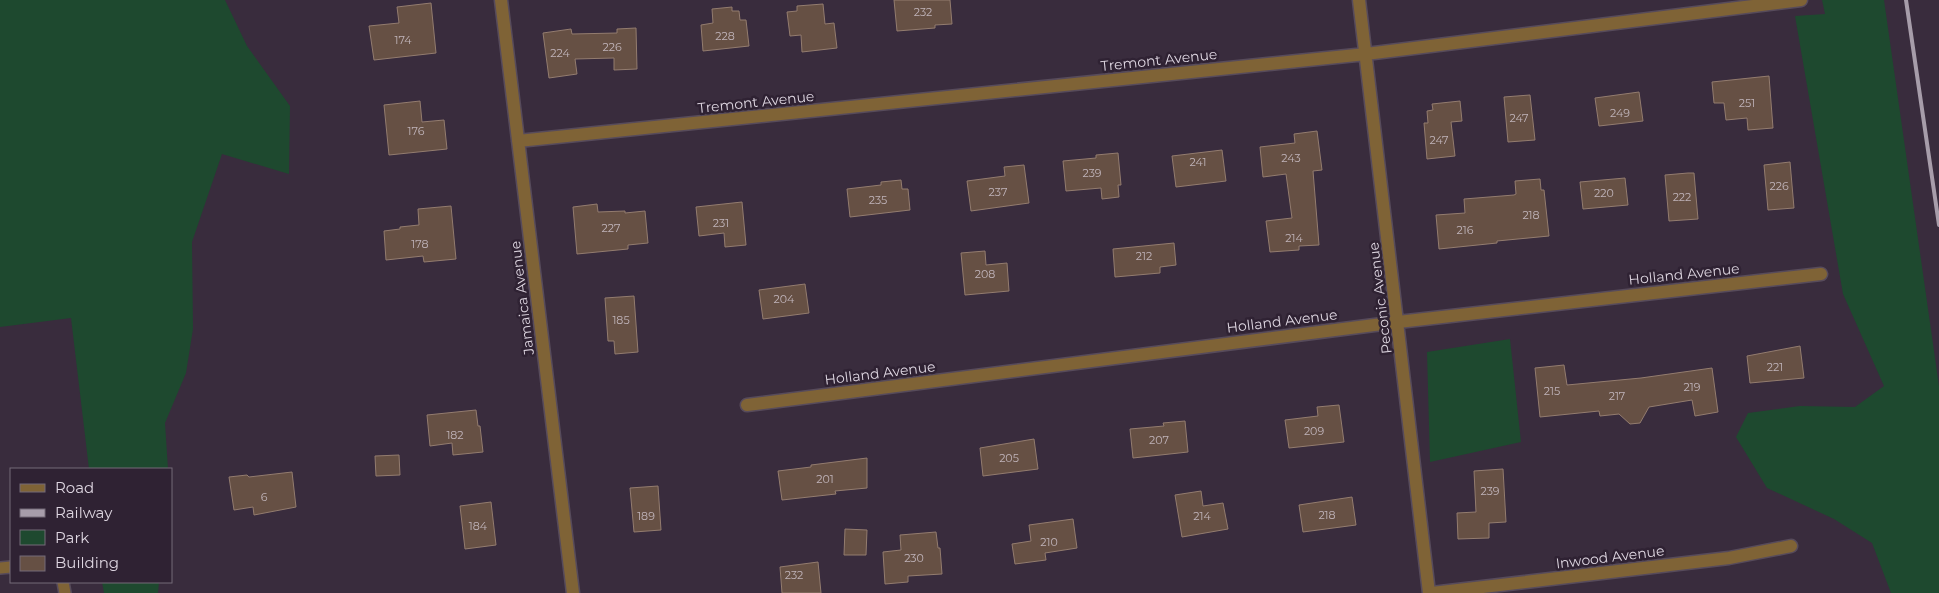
<svg xmlns="http://www.w3.org/2000/svg" width="1939" height="593" viewBox="0 0 1939 593" font-family="Montserrat,sans-serif">
	<style>
		.green { fill: #1e492f }
		.building { fill: #665044; stroke: #937c6f }
		.lines { fill: none; stroke-linecap: round; stroke-linejoin: round }
		.service-casing { stroke: #574b5b; stroke-width: 14 }
		.minor-casing { stroke: #574b5b; stroke-width: 15 }
		.service { stroke: #7f6336; stroke-width: 11 }
		.minor { stroke: #7f6336; stroke-width: 12 }
		.rail { stroke: #a79daa; stroke-width: 4 }
		.labels { text-anchor: middle; stroke-width: 5; stroke-linejoin: round; paint-order: stroke }
		.number-label { font-size: 11px; fill: #c0b4ba }
		.street-label { font-size: 14px; fill: #ded6e1; stroke: #2f2233 }
	</style>
	<rect width="100%" height="100%" fill="#392c3d"/>
	<path class="green" d="M0 0H225L247 46 290 106 289 174 222 154 192 242 193 329 186 373 165 423 168 469H89L71 318 0 327Z
		M1822 0H1884L1939 386V593H1891L1872 543 1834 519 1767 488 1736 437 1748 413 1800 406 1855 407 1884 386 1843 294 1795 16 1825 14Z
		M1510 339 1521 442 1430 462 1427 352Z
		M102 582H159L158 593H104Z"/>
	<path class="building" d="M894 0H950L952 24 935 25V28L897 31Z
		M431 3 436 53 374 60 369 26 399 23 397 7Z
		M823 4 825 24 834 23 837 48 802 52 801 35 790 36 787 12 797 11V6Z
		M732 7V11H739L740 20H746L749 46 703 51 701 25 713 23 712 9Z
		M636 28 637 69 614 70V58L575 59 577 74 549 78 543 33 571 29 572 34 617 33V29Z
		M1769 76 1773 128 1748 130 1747 118 1726 120 1724 103H1714L1712 82Z
		M1639 92 1643 121 1599 126 1595 98Z
		M1530 95 1535 140 1508 142 1504 97Z
		M420 101 422 122 444 120 447 149 389 155 384 105Z
		M1460 101 1462 121 1451 122 1455 156 1427 159 1424 123H1428L1427 111 1433 110 1432 104Z
		M1317 131 1322 170 1313 171 1319 245 1299 246V250L1270 252 1266 221 1292 218 1286 174 1263 177 1260 147 1295 143 1294 134Z
		M1222 150 1226 181 1176 187 1172 156Z
		M1118 153 1121 185H1118L1119 197 1102 199 1101 188 1066 191 1063 161 1096 158V155Z
		M1790 162 1794 208 1768 210 1764 165Z
		M1024 165 1029 203 971 211 967 181 1005 176 1004 167Z
		M1688 173H1694L1698 219 1669 221 1665 175Z
		M1625 178 1628 205 1583 209 1580 182Z
		M1540 179 1541 190H1544L1549 236 1497 241V243L1439 249 1436 215 1465 213 1464 199 1514 195 1516 194 1515 181Z
		M901 180 902 189H908L910 210 850 217 847 189 881 185V182Z
		M742 202 746 245 725 247 724 233 699 236 696 207Z
		M597 204 598 212 625 211V213L645 211 648 243 628 245V249L577 254 573 207Z
		M451 206 456 259 424 262 423 256 386 260 384 231 400 229V227L419 225 418 209Z
		M1174 243 1176 265 1160 267V273L1115 277 1113 249Z
		M985 251 986 265 1007 263 1009 291 965 295 961 253Z
		M805 284 809 313 763 319 759 290Z
		M634 296 638 352 615 354 614 341H608L605 298Z
		M1800 346 1804 378 1750 383 1747 356Z
		M1564 365 1567 385 1641 378 1712 368 1718 412 1695 416 1692 400 1649 407 1640 423 1630 424 1619 414 1600 416 1599 411 1540 417 1535 368Z
		M1339 405 1344 442 1289 448 1285 420 1318 416 1317 407Z
		M476 410 478 426H480L483 452 453 455 452 443 430 446 427 415Z
		M1185 421 1188 452 1133 458 1130 429 1164 426 1163 423Z
		M1034 439 1038 469 983 476 980 448Z
		M399 455 400 475 376 476 375 456Z
		M867 458V488L835 491 836 494 782 500 778 471 811 467V465Z
		M1503 469 1506 522 1489 523V538L1458 539 1457 513 1476 512 1474 471Z
		M292 472 296 507 254 515 253 507 234 510 229 477 247 475 249 477Z
		M658 486 661 530 634 532 630 488Z
		M1201 491 1203 506 1223 503 1228 529 1182 537 1175 495Z
		M1352 497 1356 525 1303 532 1299 505Z
		M491 502 496 545 465 549 460 506Z
		M1073 519 1077 548 1045 553 1046 560 1015 564 1012 544 1031 541 1029 525Z
		M845 529 867 530 866 555H844Z
		M936 532 938 548H940L942 574 908 576V582L885 584 883 552 901 550 900 535Z
		M818 562 821 593H782L780 567Z"/>
	<g class="lines">
		<g class="service-casing">
			<path id="service" d="M0 568 11 567
				M63 582 65 593"/>
		</g>
		<g class="minor-casing">
			<path id="minor" d="M501 0 573 593
				M1359 0 1429 593
				M518 141 1366 54 1801 0
				M747 405 1398 322 1821 274
				M1432 593 1729 558 1791 546"/>
		</g>
		<use href="#service" class="service"/>
		<use href="#minor" class="minor"/>
		<path class="rail" d="M1906 0 1939 225"/>
	</g>
	<g class="labels">
		<g class="number-label">
			<text x="923" y="16">232</text>
			<text x="725" y="40">228</text>
			<text x="403" y="44">174</text>
			<text x="612" y="51">226</text>
			<text x="560" y="57">224</text>
			<text x="1747" y="107">251</text>
			<text x="1620" y="117">249</text>
			<text x="1519" y="122">247</text>
			<text x="416" y="135">176</text>
			<text x="1439" y="144">247</text>
			<text x="1291" y="162">243</text>
			<text x="1198" y="166">241</text>
			<text x="1092" y="177">239</text>
			<text x="1779" y="190">226</text>
			<text x="998" y="196">237</text>
			<text x="1604" y="197">220</text>
			<text x="1682" y="201">222</text>
			<text x="878" y="204">235</text>
			<text x="1531" y="219">218</text>
			<text x="721" y="227">231</text>
			<text x="611" y="232">227</text>
			<text x="1465" y="234">216</text>
			<text x="1294" y="242">214</text>
			<text x="420" y="248">178</text>
			<text x="1144" y="260">212</text>
			<text x="985" y="278">208</text>
			<text x="784" y="303">204</text>
			<text x="621" y="324">185</text>
			<text x="1775" y="371">221</text>
			<text x="1692" y="391">219</text>
			<text x="1552" y="395">215</text>
			<text x="1617" y="400">217</text>
			<text x="1314" y="435">209</text>
			<text x="455" y="439">182</text>
			<text x="1159" y="444">207</text>
			<text x="1009" y="462">205</text>
			<text x="825" y="483">201</text>
			<text x="1490" y="495">239</text>
			<text x="264" y="501">6</text>
			<text x="1327" y="519">218</text>
			<text x="646" y="520">189</text>
			<text x="1202" y="520">214</text>
			<text x="478" y="530">184</text>
			<text x="1049" y="546">210</text>
			<text x="914" y="562">230</text>
			<text x="794" y="579">232</text>
		</g>
		<g class="street-label">
			<text transform="translate(1159 60) rotate(-6)" y="5">Tremont Avenue</text>
			<text transform="translate(756 102) rotate(-6)" y="5">Tremont Avenue</text>
			<text transform="translate(1684 274) rotate(-6)" y="5">Holland Avenue</text>
			<text transform="translate(522 298) rotate(-97)" y="5">Jamaica Avenue</text>
			<text transform="translate(1380 298) rotate(-97)" y="5">Peconic Avenue</text>
			<text transform="translate(1282 321) rotate(-7)" y="5">Holland Avenue</text>
			<text transform="translate(880 373) rotate(-7)" y="5">Holland Avenue</text>
			<text transform="translate(1610 557) rotate(-7)" y="5">Inwood Avenue</text>
		</g>
	</g>
	<rect x="10" y="468" width="162" height="115" fill="#2f2233" stroke="#756a79"/>
	<rect x="20" y="484" width="25" height="8" fill="#7f6336" stroke="#756a79"/>
	<text x="55" y="493" font-size="15" fill="#ded6e1">Road</text>
	<rect x="20" y="509" width="25" height="8" fill="#a79daa" stroke="#756a79"/>
	<text x="55" y="518" font-size="15" fill="#ded6e1">Railway</text>
	<rect x="20" y="530" width="25" height="15" fill="#1e492f" stroke="#756a79"/>
	<text x="55" y="543" font-size="15" fill="#ded6e1">Park</text>
	<rect x="20" y="556" width="25" height="15" fill="#665044" stroke="#756a79"/>
	<text x="55" y="568" font-size="15" fill="#ded6e1">Building</text>
</svg>
